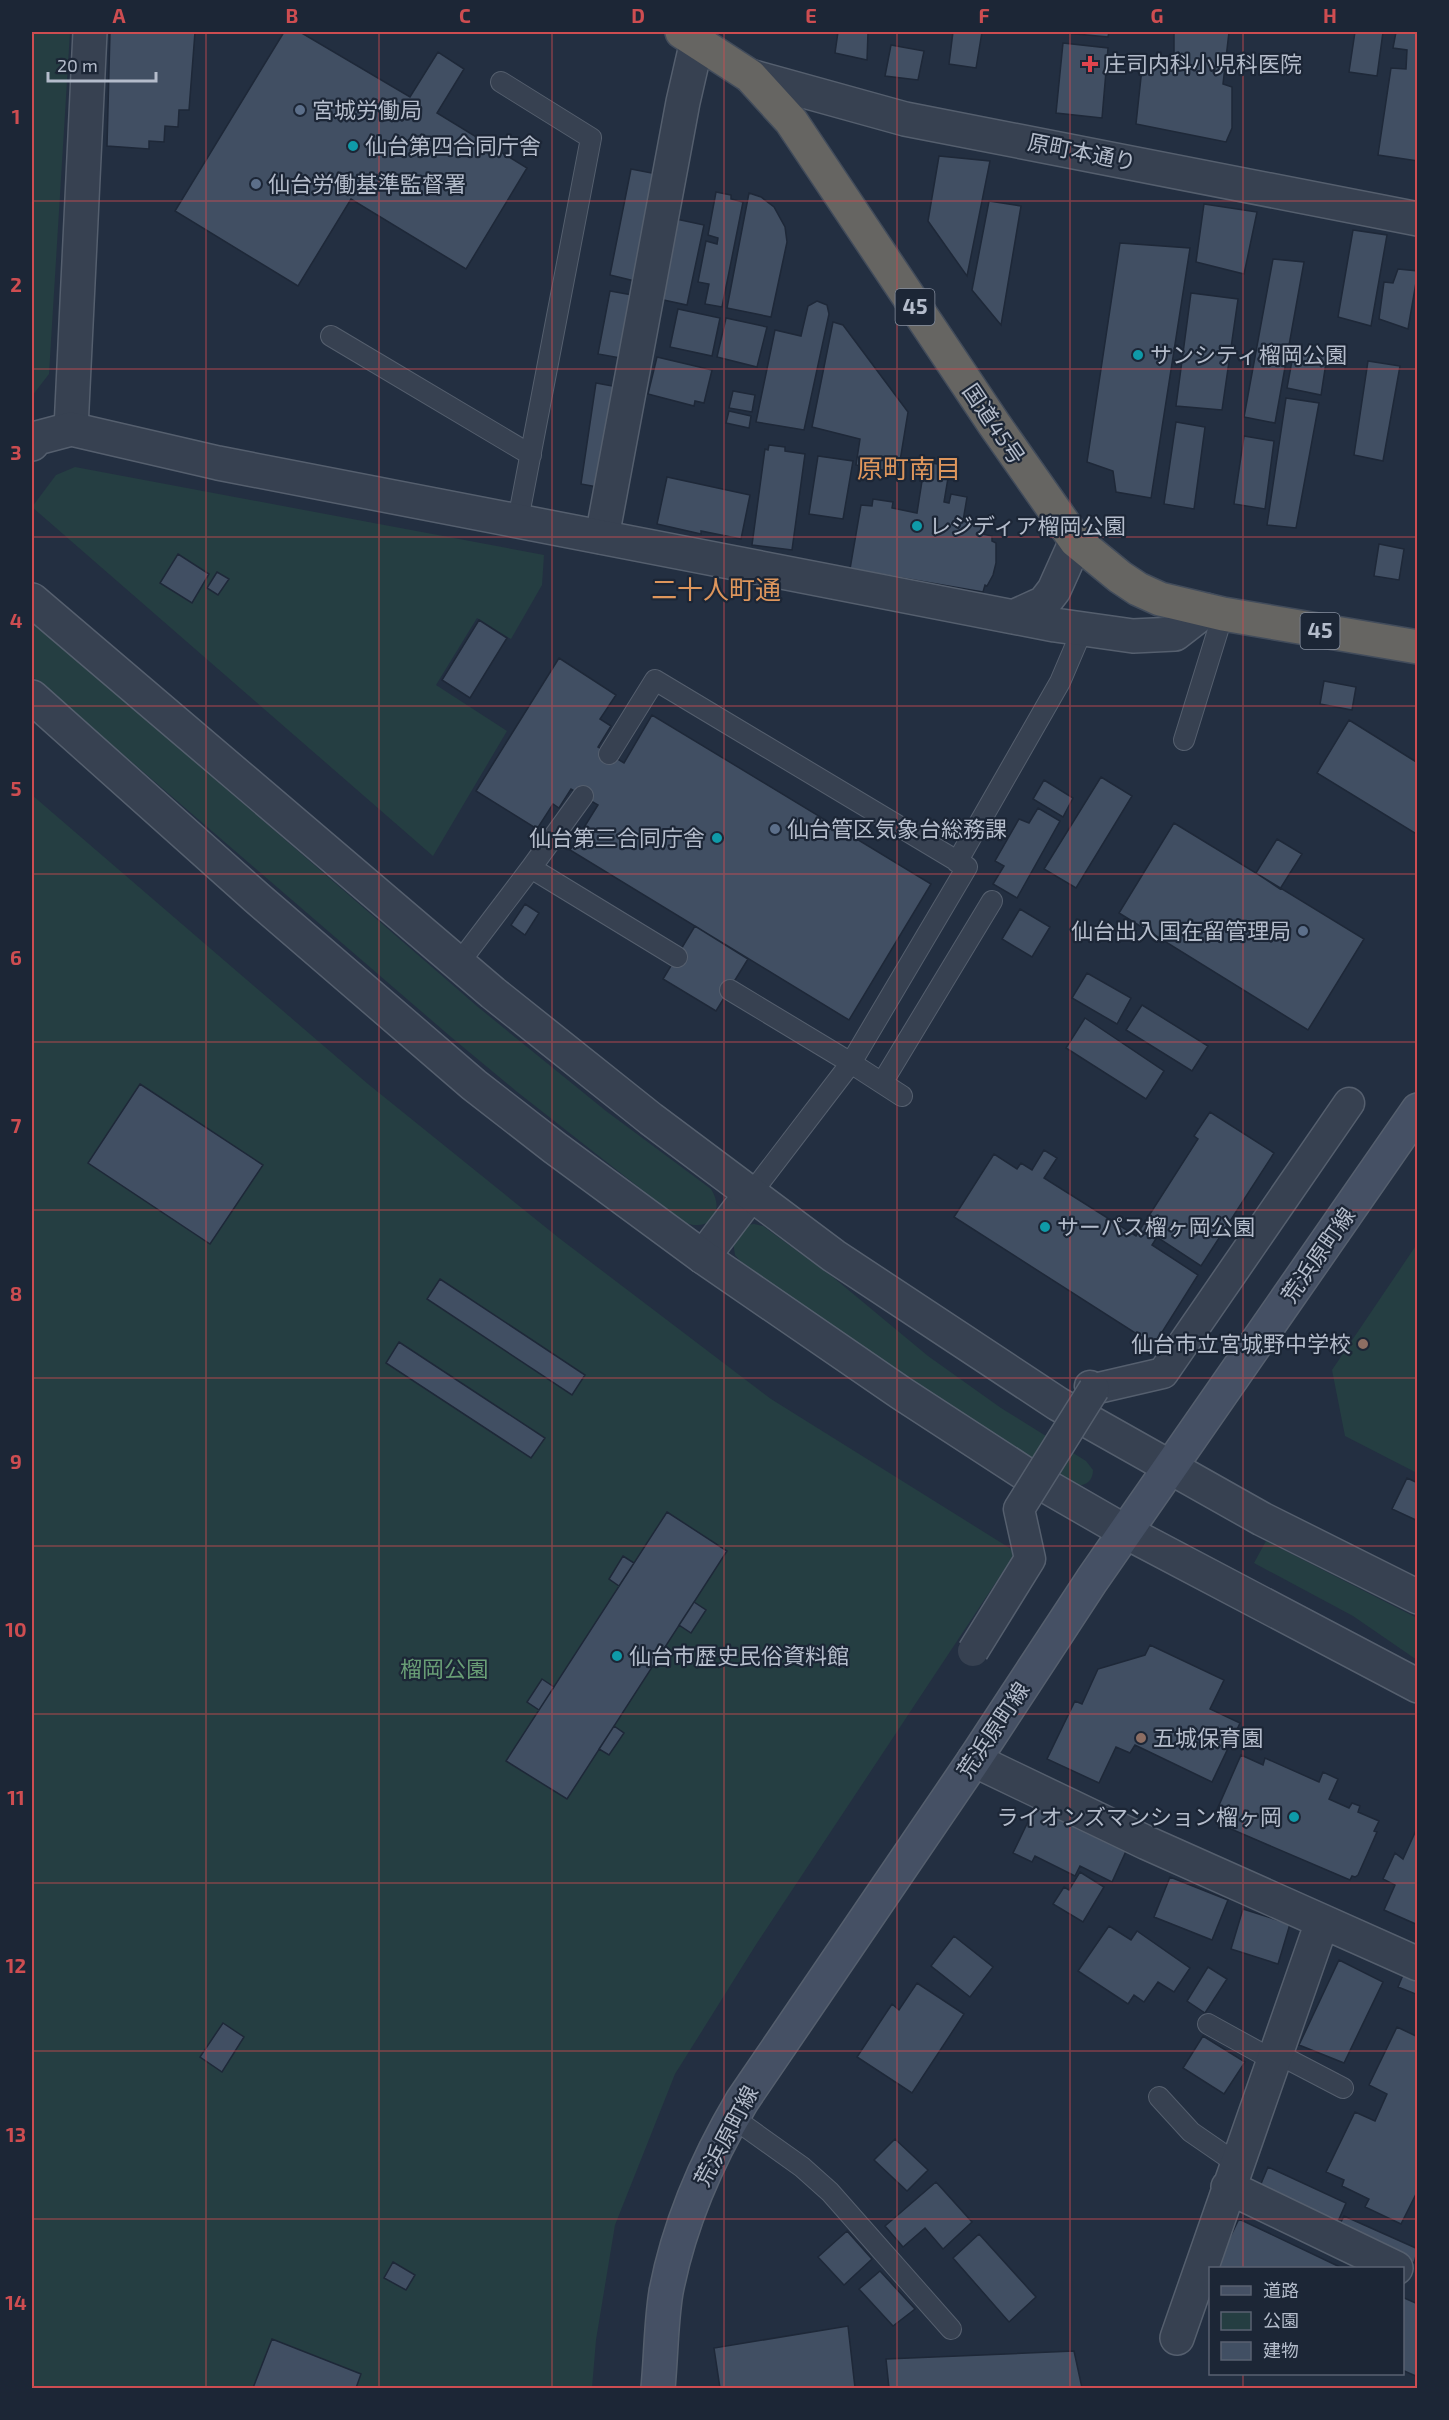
<svg xmlns="http://www.w3.org/2000/svg" width="1449" height="2420" viewBox="0 0 1449 2420" font-family="'Exo 2','Noto Sans JP',sans-serif">
	<style>
		.green { fill: #253e42 }
		.building { fill: #414f63; stroke: #1e2838; stroke-width: 1.5 }
		.lines { fill: none; stroke-linecap: round; stroke-linejoin: round }
		.service-casing { stroke: #555f6e; stroke-width: 22 }
		.pedestrian-casing { stroke: #555f6e; stroke-width: 33 }
		.minor-casing { stroke: #555f6e; stroke-width: 36 }
		.tertiary-casing { stroke: #555f6e; stroke-width: 36 }
		.secondary-casing { stroke: #555f6e; stroke-width: 36 }
		.trunk-casing { stroke: #424c5b; stroke-width: 36 }
		.service { stroke: #374151; stroke-width: 20 }
		.pedestrian { stroke: #374151; stroke-width: 30 }
		.minor { stroke: #374151; stroke-width: 33 }
		.tertiary { stroke: #374151; stroke-width: 33 }
		.secondary { stroke: #455064; stroke-width: 33 }
		.trunk { stroke: #666562; stroke-width: 33 }
		.pedestrian-bridge-casing { stroke: #555f6e; stroke-width: 33; stroke-linecap: butt }
		.pedestrian-bridge { stroke: #374151; stroke-width: 30 }
		.grid { fill: none; stroke: #ce4d51; stroke-width: 1.5; stroke-opacity: 0.55 }
		.health-dot { fill: #e0444e; stroke: #1c2636; stroke-width: 2 }
		.service-dot { fill: #5c6f8a; stroke: #1c2636; stroke-width: 2 }
		.culture-dot { fill: #0f9aa8; stroke: #1c2636; stroke-width: 2 }
		.education-dot { fill: #8d6e63; stroke: #1c2636; stroke-width: 2 }
		.labels { text-anchor: middle; stroke-width: 4.5; stroke-linejoin: round; paint-order: stroke }
		.shield { fill: #1c2636; stroke: #868f9e; stroke-width: 1.5 }
		.shield-label { font-size: 21px; font-weight: bold; fill: #b4bccb }
		.poi-label { font-size: 22px; fill: #b4bccb; stroke: #1c2636; text-anchor: start }
		.street-label { font-size: 22px; fill: #b4bccb; stroke: #1c2636 }
		.park-label { font-size: 22px; fill: #699e76; stroke: #1c2636 }
		.quarter-label { font-size: 26px; fill: #de965c; stroke: #1c2636 }
		.neatline { fill: none; stroke: #ce4d51; stroke-width: 2 }
		.grid-label { font-size: 20px; text-anchor: middle; font-weight: bold; fill: #ce4d51 }
	</style>
	<rect width="100%" height="100%" fill="#232f41"/>
	<path class="green" d="M32 32H70L49 374 32 396Z
		M75 467 544 555 542 585 511 639 477 618 436 685 507 731 433 856 32 507 56 475Z
		M32 620 478 1007 606 1111 711 1189C726 1213 709 1233 683 1222L516 1091 451 1037 32 676Z
		M32 795 368 1084 559 1238 771 1399 1016 1552 757 1943 675 2074 615 2225 596 2340 592 2388H32Z
		M754 1224 763 1226 834 1278 928 1356 1001 1408 1086 1461 1093 1470C1093 1481 1086 1486 1076 1485L971 1421 741 1262 735 1255 733 1242 747 1225Z
		M1417 1244V1473L1345 1436 1332 1370Z
		M1266 1541 1417 1618V1660L1353 1616 1254 1563Z"/>
	<path class="building" d="M110 32H195L189 110H179L178 127 165 126 164 142 149 141V149L107 146Z
		M284 32H300L410 97 438 52 464 69 437 113 527 168 466 269 351 199 298 286 175 211Z
		M838 32H868L867 60 835 53Z
		M953 32H982L976 68 949 64Z
		M1066 32H1109L1108 37 1066 33Z
		M1174 32H1229L1223 84 1232 87V128L1226 142 1136 124 1142 68H1174Z
		M1355 32H1383L1377 76 1349 72Z
		M1396 32H1418V161L1378 155 1391 68 1406 69 1407 50 1393 48Z
		M1063 43 1108 48 1102 118 1056 113Z
		M891 45 924 51 918 80 885 76Z
		M939 156 990 161 967 276 928 221Z
		M631 169 657 174 639 282 610 275Z
		M716 192 731 195V199L743 202 722 307 705 304 709 284 698 282 706 241 717 244 718 238 708 235Z
		M749 193 761 197 774 207 785 227 787 242 771 317 727 308Z
		M989 201 1021 206 1001 325 972 290Z
		M1204 204 1257 212 1244 274 1196 262Z
		M676 219 704 225 687 305 659 299Z
		M1353 230 1387 235 1371 326 1338 317Z
		M1120 243 1190 248 1151 498 1116 492 1113 471 1087 462Z
		M1273 259 1304 262 1275 423 1244 417Z
		M1398 269 1418 271 1408 329 1379 319 1384 282 1393 283Z
		M610 291 638 296 626 359 598 354Z
		M1191 293 1238 299 1222 410 1176 406Z
		M817 301 827 305 829 314 804 430 756 422 775 330 801 336 808 306Z
		M678 309 720 318 712 356 670 347Z
		M726 318 767 327 757 367 717 357Z
		M833 322 843 325 908 412 898 473 856 465 860 439 812 427Z
		M1294 350 1327 356 1321 395 1287 388Z
		M657 357 712 370 704 403 695 401 694 406 648 394Z
		M1368 361 1400 366 1383 461 1354 455Z
		M596 383 618 387 603 488 581 484Z
		M733 391 755 395 752 412 729 408Z
		M1286 398 1319 403 1296 528 1267 525Z
		M729 411 751 416 749 428 726 423Z
		M1176 422 1205 427 1194 509 1164 504Z
		M1244 436 1274 441 1265 509 1234 504Z
		M769 445 785 447V451L805 454 792 550 752 545 765 449 768 450Z
		M818 456 853 461 843 519 809 514Z
		M925 462 950 466 944 502 949 503 951 494 967 497 963 521 983 527 982 534 992 536V541L996 543V563L993 575 987 586 985 585 983 592 850 569 861 505 872 506 873 499 893 502 892 508 917 513Z
		M667 477 750 495 741 539 701 531V534L657 524Z
		M1379 544 1404 549 1399 580 1374 576Z
		M178 554 209 574 192 603 160 583Z
		M217 572 229 579 218 595 207 588Z
		M479 620 507 638 470 698 442 680Z
		M559 658 616 695 600 719 611 726 598 747 624 763 652 715 931 884 849 1020 570 850 598 805 571 789 559 808 553 804 537 829 476 791Z
		M1324 681 1356 687 1352 710 1320 704Z
		M1349 720 1418 763V835L1317 773Z
		M1101 777 1132 796 1076 888 1044 869Z
		M1044 780 1073 798 1063 817 1033 799Z
		M1038 808 1060 821 1017 898 993 884 1004 866 995 861 1019 819 1029 823Z
		M1174 823 1364 939 1308 1030 1119 913Z
		M1277 839 1302 854 1280 889 1256 873Z
		M525 904 539 913 525 935 511 925Z
		M1020 909 1050 927 1032 957 1002 939Z
		M695 926 748 959 716 1011 663 979Z
		M1087 973 1131 998 1117 1024 1072 998Z
		M1142 1005 1208 1046 1192 1071 1126 1030Z
		M1085 1018 1164 1071 1146 1099 1066 1048Z
		M140 1084 263 1165 210 1244 88 1163Z
		M1210 1112 1274 1153 1201 1266 1157 1237 1152 1245 1198 1275 1154 1345 954 1217 994 1154 1017 1169 1021 1163 1032 1170 1044 1150 1057 1158 1044 1178 1136 1236 1198 1139 1194 1136Z
		M440 1279 585 1375 572 1395 427 1299Z
		M399 1342 545 1438 531 1458 386 1363Z
		M1407 1478 1418 1483V1521L1392 1509Z
		M667 1512 727 1551 567 1799 506 1761Z
		M623 1556 634 1563 619 1586 609 1579Z
		M694 1602 706 1610 691 1633 679 1625Z
		M1150 1645 1224 1680 1210 1709 1240 1723 1212 1782 1135 1745 1130 1753 1116 1747 1099 1783 1047 1759 1075 1701 1082 1704 1098 1669 1145 1655Z
		M542 1679 554 1687 539 1710 527 1702Z
		M614 1726 624 1733 609 1755 599 1749Z
		M1241 1755 1263 1765 1265 1758 1319 1782 1323 1772 1338 1779 1329 1799 1349 1808 1352 1803 1360 1806 1358 1812 1379 1821 1374 1831 1377 1832 1358 1875 1355 1877 1352 1876 1350 1880 1217 1823 1220 1818 1216 1812Z
		M1036 1805 1127 1849 1112 1882 1080 1866 1075 1876 1035 1856 1032 1862 1013 1853Z
		M1418 1826V1925L1384 1910 1395 1885 1383 1879 1395 1853 1403 1859Z
		M1080 1872 1104 1887 1083 1922 1053 1904 1064 1887 1069 1890Z
		M1170 1877 1228 1900 1212 1940 1154 1917Z
		M1243 1909 1290 1924 1278 1964 1231 1949Z
		M1109 1926 1131 1940 1137 1931 1190 1968 1174 1992 1158 1982 1144 2002 1134 1995 1128 2004 1078 1971Z
		M954 1936 993 1967 970 1997 931 1966Z
		M1339 1960 1383 1982 1344 2063 1299 2045Z
		M1208 1967 1227 1979 1205 2013 1187 2001Z
		M1403 1975 1418 1981V1995L1398 1987Z
		M917 1983 964 2014 912 2093 857 2057 892 2004 899 2010Z
		M223 2023 244 2037 222 2072 200 2057Z
		M1397 2027 1418 2037V2190L1401 2224 1365 2207 1369 2199 1342 2186 1344 2180 1326 2172 1355 2112 1375 2121 1387 2094 1369 2085Z
		M1203 2036 1245 2062 1224 2094 1183 2068Z
		M895 2139 928 2170 907 2191 874 2160Z
		M1268 2167 1346 2203 1336 2226 1258 2191Z
		M936 2182 972 2222 943 2249 925 2228 903 2247 885 2226Z
		M1344 2216 1418 2249 1414 2263 1338 2228Z
		M1239 2219 1342 2268H1215Z
		M847 2231 872 2259 844 2285 818 2257Z
		M979 2234 1036 2297 1009 2322 953 2258Z
		M393 2262 415 2275 406 2290 384 2278Z
		M880 2271 915 2309 893 2326 859 2289Z
		M1402 2297 1418 2304V2377L1402 2370Z
		M848 2326 855 2388H720L714 2348Z
		M272 2339 361 2374 356 2388H253Z
		M1074 2351 1082 2388H889L886 2359Z"/>
	<g class="lines">
		<g class="service-casing">
			<path id="service" d="M501 82 591 138 518 520
				M331 336 531 455
				M1184 740 1223 614
				M609 754 655 680 967 867 851 1063 902 1096
				M957 862 1060 682 1083 628
				M531 868 583 796
				M459 963 531 868 677 957
				M730 990 851 1063 750 1195
				M882 1083 992 901
				M1208 2024 1273 2060
				M1276 2053 1343 2088
				M1159 2097 1191 2132 1236 2163
				M732 2117 802 2167 830 2192 951 2329"/>
		</g>
		<g class="pedestrian-casing">
			<path id="pedestrian" d="M1090 1386 1094 1389 1163 1373 1349 1103"/>
		</g>
		<g class="minor-casing">
			<path id="minor" d="M750 76 905 119 1418 219
				M71 429 90 32
				M602 537 683 102 697 41
				M703 1257 750 1195
				M974 1760 1147 1843 1418 1964
				M1228 2187 1396 2268
				M1177 2338 1322 1922"/>
		</g>
		<g class="tertiary-casing">
			<path id="tertiary" d="M32 444 37 438 71 429 218 463 1055 625 1133 636 1175 634 1206 610
				M32 600 493 993 651 1119 834 1256 1058 1404 1262 1519 1418 1597
				M1013 617 1044 603 1054 590 1076 541
				M32 697 257 898 474 1085 555 1148 703 1257 901 1393 1027 1475 1126 1532 1418 1686"/>
		</g>
		<g class="secondary-casing">
			<path id="secondary" d="M658 2388C661 2357 661 2323 666 2292 679 2224 707 2160 742 2101L974 1760 1092 1580 1418 1110"/>
		</g>
		<g class="trunk-casing">
			<path id="trunk" d="M682 32 750 76 791 121 994 424 1076 541 1120 577 1138 589 1160 599 1223 614 1418 647"/>
		</g>
		<use href="#service" class="service"/>
		<use href="#pedestrian" class="pedestrian"/>
		<use href="#minor" class="minor"/>
		<use href="#tertiary" class="tertiary"/>
		<use href="#secondary" class="secondary"/>
		<use href="#trunk" class="trunk"/>
		<g class="pedestrian-bridge-casing">
			<path id="pedestrian-bridge" d="M973 1651 1030 1559 1019 1509 1094 1389"/>
		</g>
		<use href="#pedestrian-bridge" class="pedestrian-bridge"/>
	</g>
	<path class="grid" d="M206 32V2388M379 32V2388M552 32V2388M724 32V2388M897 32V2388M1070 32V2388M1243 32V2268M32 201H1418M32 369H1418M32 537H1418M32 706H1418M32 874H1418M32 1042H1418M32 1210H1418M32 1378H1418M32 1546H1418M32 1714H1418M32 1883H1418M32 2051H1418M32 2219H1418M1243 2374V2388"/>
	<path class="health-dot" d="M1087 55h6v6h6v6h-6v6h-6v-6h-6v-6h6z"/>
	<g class="service-dot">
		<circle cx="300" cy="110" r="6"/>
		<circle cx="256" cy="184" r="6"/>
		<circle cx="775" cy="829" r="6"/>
		<circle cx="1303" cy="931" r="6"/>
	</g>
	<g class="culture-dot">
		<circle cx="353" cy="146" r="6"/>
		<circle cx="1138" cy="355" r="6"/>
		<circle cx="917" cy="526" r="6"/>
		<circle cx="717" cy="838" r="6"/>
		<circle cx="1045" cy="1227" r="6"/>
		<circle cx="617" cy="1656" r="6"/>
		<circle cx="1294" cy="1817" r="6"/>
	</g>
	<g class="education-dot">
		<circle cx="1363" cy="1344" r="6"/>
		<circle cx="1141" cy="1738" r="6"/>
	</g>
	<g class="labels">
		<g class="shield">
			<rect x="895.5" y="289" width="39" height="36" rx="4.5"/>
			<rect x="1300.5" y="613" width="39" height="36" rx="4.5"/>
		</g>
		<g class="shield-label">
			<text x="915" y="314">45</text>
			<text x="1320" y="638">45</text>
		</g>
		<g class="poi-label">
			<text x="1104" y="72">庄司内科小児科医院</text>
			<text x="312" y="118">宮城労働局</text>
			<text x="365" y="154">仙台第四合同庁舎</text>
			<text x="268" y="192">仙台労働基準監督署</text>
			<text x="1150" y="363">サンシティ榴岡公園</text>
			<text x="929" y="534">レジディア榴岡公園</text>
			<text x="787" y="837">仙台管区気象台総務課</text>
			<text x="705" y="846" text-anchor="end">仙台第三合同庁舎</text>
			<text x="1291" y="939" text-anchor="end">仙台出入国在留管理局</text>
			<text x="1057" y="1235">サーパス榴ヶ岡公園</text>
			<text x="1351" y="1352" text-anchor="end">仙台市立宮城野中学校</text>
			<text x="629" y="1664">仙台市歴史民俗資料館</text>
			<text x="1153" y="1746">五城保育園</text>
			<text x="1282" y="1825" text-anchor="end">ライオンズマンション榴ヶ岡</text>
		</g>
		<g class="street-label">
			<text transform="translate(1082 152) rotate(11)" y="8">原町本通り</text>
			<text transform="translate(994 424) rotate(56)" y="8">国道45号</text>
			<text transform="translate(1318 1255) rotate(-55)" y="8">荒浜原町線</text>
			<text transform="translate(993 1730) rotate(-56)" y="8">荒浜原町線</text>
			<text transform="translate(726 2136) rotate(-62)" y="8">荒浜原町線</text>
		</g>
		<g class="park-label">
			<text x="444" y="1677">榴岡公園</text>
		</g>
		<g class="quarter-label">
			<text x="909" y="478">原町南目</text>
			<text x="716" y="599">二十人町通</text>
		</g>
	</g>
	<rect width="1449" height="2420" fill="none" stroke="#1c2636" stroke-width="66"/>
	<rect x="1209" y="2267" width="195" height="108" fill="#1c2636" stroke="#596272" stroke-width="1.5"/>
	<rect x="1221" y="2286" width="30" height="9" fill="#455064" stroke="#596272" stroke-width="1.5"/>
	<text x="1263" y="2297" font-size="18" fill="#b4bccb">道路</text>
	<rect x="1221" y="2312" width="30" height="18" fill="#253e42" stroke="#596272" stroke-width="1.5"/>
	<text x="1263" y="2327" font-size="18" fill="#b4bccb">公園</text>
	<rect x="1221" y="2342" width="30" height="18" fill="#414f63" stroke="#596272" stroke-width="1.5"/>
	<text x="1263" y="2357" font-size="18" fill="#b4bccb">建物</text>
	<path d="M48 72v9h108v-9" fill="none" stroke="#b4bccb" stroke-width="3"/>
	<text x="57" y="72" font-size="18" fill="#b4bccb" stroke="#1c2636" stroke-width="4.5" paint-order="stroke">20 m</text>
	<rect x="33" y="33" width="1383" height="2354" class="neatline"/>
	<g class="grid-label">
		<text x="119" y="23">A</text>
		<text x="292" y="23">B</text>
		<text x="465" y="23">C</text>
		<text x="638" y="23">D</text>
		<text x="811" y="23">E</text>
		<text x="984" y="23">F</text>
		<text x="1157" y="23">G</text>
		<text x="1330" y="23">H</text>
		<text x="16" y="124">1</text>
		<text x="16" y="292">2</text>
		<text x="16" y="460">3</text>
		<text x="16" y="628">4</text>
		<text x="16" y="796">5</text>
		<text x="16" y="965">6</text>
		<text x="16" y="1133">7</text>
		<text x="16" y="1301">8</text>
		<text x="16" y="1469">9</text>
		<text x="16" y="1637">10</text>
		<text x="16" y="1805">11</text>
		<text x="16" y="1973">12</text>
		<text x="16" y="2142">13</text>
		<text x="16" y="2310">14</text>
	</g>
</svg>
